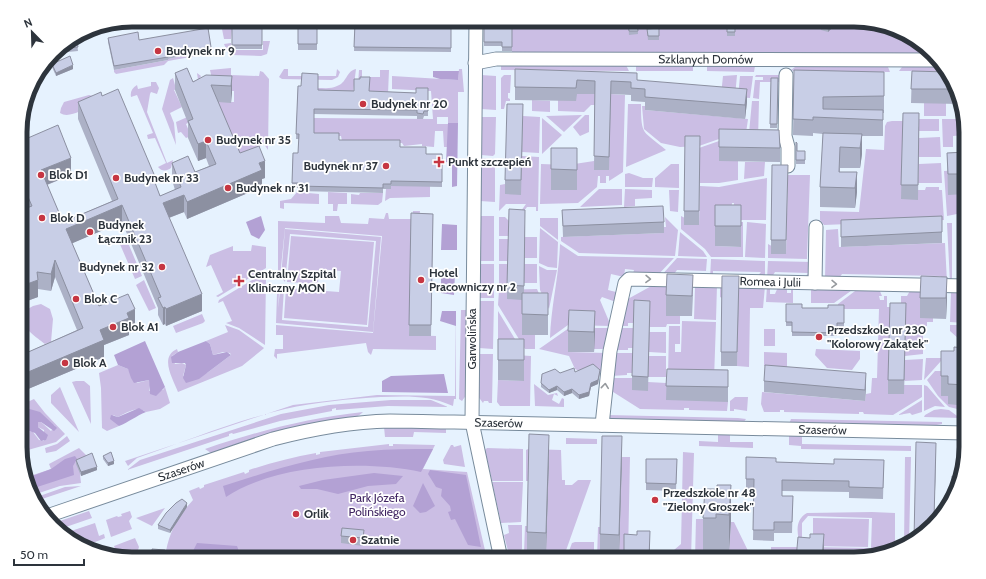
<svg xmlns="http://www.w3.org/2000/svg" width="986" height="579" viewBox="0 0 986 579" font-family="Cabin,sans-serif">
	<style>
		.green { fill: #cbbee4; fill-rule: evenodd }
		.forest { fill: #b3a1d4 }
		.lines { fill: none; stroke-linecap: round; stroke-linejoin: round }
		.minor-casing { stroke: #788b9c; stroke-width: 15 }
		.minor { stroke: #fff; stroke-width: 13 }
		.wall { fill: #acb1c6 }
		.shaded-wall { fill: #8c90a1 }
		.building { fill: #c8cee6; stroke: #8c90a1 }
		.oneway { stroke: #969a9e }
		.poi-dot { fill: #c63642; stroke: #fff; stroke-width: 1.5 }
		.labels { text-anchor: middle; stroke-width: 3.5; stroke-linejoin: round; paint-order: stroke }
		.poi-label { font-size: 12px; font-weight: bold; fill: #2d343c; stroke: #fff; text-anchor: start }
		.street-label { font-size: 12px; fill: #2d343c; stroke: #fff }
		.park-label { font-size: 12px; fill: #3f2461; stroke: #fff }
		.rim { fill: none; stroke: #2d343c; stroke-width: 5 }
	</style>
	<rect width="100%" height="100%" fill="#e6f2fe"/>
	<path class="green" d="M229 20H259V26H241V30H232L231 39H224L221 24 228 23Z
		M512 20H854L910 35 933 57 512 53Z
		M263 41H270L267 54 261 56 232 55 228 53 224 44 231 43V50H263Z
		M201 52 202 55 168 61 164 65 116 74 114 72V70L168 60V59Z
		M501 65H626L629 71 501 70Z
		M693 65V71H636V66Z
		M707 66H755L754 72 707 71Z
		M795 67H888L890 72 794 71 791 70Z
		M902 67H944L948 71H899Z
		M231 68V75L259 76 260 71 263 72 269 79 268 150 264 144 237 160 196 119 186 124 191 136 186 138 181 132 178 133 176 122 215 105 214 102H234V91H232V86L212 79 210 70Z
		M284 69H288V76H336L337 69 340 72 338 77 332 80 282 79 279 77Z
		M356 69 353 93 317 92 318 88C324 88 332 89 337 86 347 83 346 71 356 69Z
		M459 69H462L464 92H458V123H448V117H437V124H448V147H444L443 131H435L434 147 422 146V144L404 146 402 143 342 141 341 136H323L313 141 314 118 433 119 431 91 392 89V76L458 80Z
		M359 70H362V77H380V70H389L388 94 369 93V82L358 84Z
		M197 73 201 76 198 82 174 90 182 107 170 113 174 123 176 145 162 109 170 80 173 78 175 85 198 80Z
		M481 75 496 76V110L481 109Z
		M504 75H511L510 93H508V98L510 99V101H506L504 109H501V78Z
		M554 75 595 94V105H591L584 112 558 111V101Z
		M737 75 735 97 721 95 723 76Z
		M756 75H783L782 82H760L759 99 753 98 755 80H763V77H755Z
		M740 76H753L750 98 738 97Z
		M151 82H156L159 88 157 94 151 92 150 94 147 112 167 163 173 160 171 168C167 171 162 172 158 167L166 163 155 138 148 139 147 135 153 133 137 95 131 97C130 92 132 88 137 85L138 89 151 86Z
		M611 94 625 95 623 172 609 181V176H606V183H600V176H598L597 187 578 203 540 204 541 164 568 165 594 161Z
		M89 95 93 96 92 106C83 109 69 119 60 113L61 108 64 102Z
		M532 100 550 101V112L532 111Z
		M752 101H759L758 140 749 133Z
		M924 103H946V116H924Z
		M628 104H641C641 137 643 130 666 150L626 167Z
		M642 106H645V110L748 119 745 140 719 139 699 146 680 147 661 143 644 129Z
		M582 115 564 132 546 116Z
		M585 115H589V132L580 136 573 127Z
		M523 116 540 117 539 153 522 152Z
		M481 117H496L495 154 493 156 481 155Z
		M542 118 562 135 542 154Z
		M919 119H939V131H919Z
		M942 119H964L966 135 953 136V147H943Z
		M892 121H903L918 190H925L926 187H939V190H942L944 220 824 225 820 220V211L859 212 866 149 884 150 885 126 887 122Z
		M940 137 941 157H919V138Z
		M719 141V161H738V180L719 183H700L699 148Z
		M522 156 539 157 538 211H536V207H527L524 211H521L526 204H506L499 211 500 185 505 184Z
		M481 158 493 159 495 161V202L480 201Z
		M745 162H765L764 176 744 179Z
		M941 163 942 183H918L919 164Z
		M671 164H679V188L655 187V178Z
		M960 170 966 194V207H957V214L947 216 944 171Z
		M629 173 643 178H653L652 187H625V174Z
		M788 175H810L807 259 768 258V244L786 254Z
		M767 178 766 220H733L734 203H732L730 226 715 246 741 247 733 222H743V257H711L705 249 681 229V216L699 225 700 186 719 187Z
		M391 186H430V197L390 198 385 201 386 189Z
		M599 189H622V205L580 207Z
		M625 189 652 190V198L635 199V206L624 207Z
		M669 190H679L678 212 670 211Z
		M297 192 319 194V204L284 203V209L280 208V201L291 199Z
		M328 192 347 193V204H338L337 211H333V204H328Z
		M360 193H383L382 202 378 205 351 204V194L359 195Z
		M413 211H420L409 335 436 336V350L373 349 371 355 368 352 366 343 277 354V359L274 356 275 349H283V335H276V325L373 333 382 236 285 228 280 277 278 273V221L325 223V216H339L341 223 368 224 369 218 384 219 386 213H388L389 219H412Z
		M480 216H494V261H479Z
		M499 217H505L509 221V236H499Z
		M665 217 678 230 675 256 579 253 561 241V237L663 233V227H666Z
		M540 218H558V240L540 226Z
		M747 222 766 224 765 258 745 257Z
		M947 223H952V283H950Z
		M540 228 558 242 557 268 548 267 539 263Z
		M285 229 381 237 373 332 276 323 277 294 279 293 278 308 280 291 284 288 282 320 368 327 376 241 290 234 285 282 281 277Z
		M838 229 839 247 945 243 947 283H937L941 276 842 274 837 281 825 280 826 230Z
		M680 232 703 251 707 257 678 256Z
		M291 236 374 242 367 325 284 318 286 288 339 292 341 271 319 269 318 284 287 282Z
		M525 237H537V258H524Z
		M126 238 142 276 135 279 119 242Z
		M499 239H509L508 261H499Z
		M560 244 578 256 674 258 656 277H632L634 270 625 269 624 277 611 274 608 290 620 293 616 302 602 297 600 300 611 326 568 325 550 338C551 306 559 276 560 244Z
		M252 245 266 247V268L218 297 216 296 223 292 211 265 206 267 210 255 233 246V251H251Z
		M677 258 707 259 706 271 677 270 671 278 660 277Z
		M711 259 765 261V280L755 279 761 272 713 271V279H710Z
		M768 261 813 262V274L803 280 808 273 775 272 770 280 767 279Z
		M479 264H494V298H479Z
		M499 264H508V285H499Z
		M524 264H537V283H524Z
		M539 266 547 270H557L549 309 540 290Z
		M264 273 266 274 263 275 266 277 265 345 239 328 226 323 232 321 223 301 218 303 219 300Z
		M144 280 156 308 149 311 136 285Z
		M655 284 693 286V295H667L666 315 680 316V324H667L666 327H649V315L633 323H628V326H620L626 300Z
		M717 285 716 320 694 319 695 287Z
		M720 285 765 286 763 308H750L749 367 737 366 738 290 722 298 720 297Z
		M767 286H770V294H775L778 287 787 288V293H791V290H793V303L766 302Z
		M811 287 855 288 834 303H811Z
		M859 288 879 289 882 296H879L880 300H884V296H887V307H901V296H907L911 289 947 291V298L933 318V322H927V326H924V328L910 330 909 326H906V317L904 385H922V397L893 415 864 414 863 412H859V414L784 412V410H780V412H764L761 404 762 392 865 401 866 394 871 393 872 378H877L879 309H838V304Z
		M537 289 548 314 522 334 535 335V349H525L498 305 499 290Z
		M951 291H966V323L950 322Z
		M479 301H494L493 349 479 348Z
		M41 304 50 309 53 319 51 342 45 344C34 335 17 326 26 310L33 306Z
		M456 310V399H454L453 406C429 395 407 396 381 397 349 399 316 402 285 409 235 421 186 441 137 458L128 466 125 461 293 405 377 395 455 396Z
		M461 310H468L467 394 462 401 459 399Z
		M498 311 521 349H498Z
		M202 314 205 321 203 323 176 333 173 326Z
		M682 321 716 322 714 379 668 378 669 326H680V344H675V352H681Z
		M225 325 239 330 264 348 263 349 242 366 178 392C173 379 159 357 177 349L178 352 172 356 175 364 182 363 186 365 183 376 207 373 231 355 230 353 223 352 213 355 210 344 206 341 228 332Z
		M950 325H966V335L960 340 950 331Z
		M569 328 568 352 606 353 602 373 593 366 579 371 575 369 569 356 539 349Z
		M587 328H611L606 349H594V331Z
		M620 328H633V348H628V350H616Z
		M764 329H775V346H764Z
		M649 332H666V353L649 352Z
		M905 334H923V354L905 356Z
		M816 349 860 351V359L852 370 827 368 815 355Z
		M764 352 787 353V368L764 366Z
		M615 353H633L632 373H627V375L611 376Z
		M479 354H493L492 403H489L488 401H484L483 403 477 395Z
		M515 355 531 356 530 406H500L497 402 498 380 524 381Z
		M649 356H666V377H648Z
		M926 358H941V361L924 380Z
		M923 359 922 380 904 381 905 360Z
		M118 365 128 369 137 383 149 380 150 385 149 391 163 390 165 387 170 403 160 409 146 412C138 405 126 413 118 417L113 415 119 426 107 431 102 428 101 388 99 373Z
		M935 371H941L966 396V411L949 407 938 396 927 380Z
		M611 378H632L648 391V382L666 383 728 402 727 411 689 410V408H684V410L640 409 610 390Z
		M76 381H84L90 386 91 424 72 382Z
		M534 384 548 395 557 393 558 396 554 394 552 400 559 404 562 398 564 399V407L535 406Z
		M924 385 927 386 945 407 935 406 924 411Z
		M60 387 79 432 51 403V395Z
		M735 397H748L747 411 734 409V411H730V401Z
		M34 399 45 413 65 434 56 442 21 452V440L24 439V430L33 432 39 440 44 441V430L38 427V422H41L51 431 55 426 29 409 21 414V405Z
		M391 400H431L448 407 388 406 336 410V408L332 409V411L280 421 233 434 232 433 229 434V436L127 470 140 460 281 414 329 405Z
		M922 400V412L912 415 910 413 898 415Z
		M941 409 949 410 960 418 924 417 925 415 934 410Z
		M363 412C355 421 332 421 320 423 282 428 247 440 211 453L205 449C258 431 308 418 363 412Z
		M607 415 738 418 746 419 743 423 608 420Z
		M791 419 942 422V424L926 427 789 424Z
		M384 427H446V433L414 432 413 437H385Z
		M718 434H730V442H753V448L699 446V441L718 442Z
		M789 435H802V444L911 446V451L801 449V446L789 445Z
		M67 436 70 441 56 451 46 453 45 448 57 444Z
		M566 438 597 439V444H566Z
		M389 444V446H393V444L435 445 423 469 467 472 487 559H165C167 536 177 517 193 500L189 491 199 487 200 489 204 487V485L244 472 245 474 249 472V470C271 463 293 457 316 453V455L320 454V452Z
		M451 445H453L454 447 461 445 465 467 444 464 443 460Z
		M79 448 89 458 80 474 81 483 60 486 33 495 27 477 51 469 49 464Z
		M487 448 523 449V481H492L485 450Z
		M528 449 561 450 562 480H565V485H572L578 480H591L563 559H527L524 553 525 526H527V553H546L549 455 528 481H526V450Z
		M683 452 694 453 691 559H597L598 527H600V554L619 555 622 457H630L628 555 667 556 681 544Z
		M905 457H911L909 544 904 546Z
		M492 482H523L521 522 501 523Z
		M81 486 36 501 34 498 65 487Z
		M165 508 152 526 136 518Z
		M89 511 92 518 60 529 54 523Z
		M130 511 132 517 129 521 132 529 111 537 106 520 117 516 118 517 122 516 121 514Z
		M872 512 895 513V549L876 554 771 551V547H801C797 535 794 520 807 513ZM808 516 872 518 871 548 809 547 802 540V523Z
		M813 518 869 519 868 547 813 546Z
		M696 519H711L703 554H716V559H695Z
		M731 522H734L752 559H721V551H729Z
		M95 523 99 536 104 534 105 538C85 546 82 549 65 533Z
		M508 525H522V549L515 559H510L504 535 509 533Z
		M135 538 139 547 135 559 117 555 114 546Z
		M575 542H594V559H566L572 543Z"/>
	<path class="forest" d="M433 71H459L458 80 440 79 433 77Z
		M448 123H458L457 186 452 187V163L446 162Z
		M261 216 265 230 259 239 251 235 246 222Z
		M442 224 457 225V250H441Z
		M441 273H455L454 295 441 293Z
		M442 311H456V326L440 321Z
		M145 341 165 387 156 396 150 394 149 380 134 383 131 378 128 369 118 365 114 355Z
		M206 341 210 344 213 355 227 352 231 355 199 379 186 383 183 378 186 365 185 363H172L171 357 178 352Z
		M444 374 448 393 382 392V381L391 376Z
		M26 408 40 412 57 428 54 431 41 422H38V427L48 435 46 440 41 441 35 433 26 430 23 432 25 438 21 440V414L23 409Z
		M139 408 146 412C136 416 129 422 119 426L110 419 111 415 118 417Z
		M433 449 421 472C365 460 275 464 226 497L223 486C270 471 318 455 368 451 390 449 411 449 433 449Z
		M75 456 77 459 73 466 74 475 31 489 27 478 51 469 65 459Z
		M430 470 466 475 481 547 468 545 455 519 451 520 448 512 451 511 450 506 441 496 442 489 436 487 428 474Z
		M374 473 403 476 396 484 368 486 338 494 317 489H301L299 486 323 480Z
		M423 483 435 506 426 512 420 513 413 506Z
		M197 543 237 546 241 557 193 551Z"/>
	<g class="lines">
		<g class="minor-casing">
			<g id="minor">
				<path d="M476 20 472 422 501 559"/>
				<path id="s1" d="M475 63 496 59 937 60"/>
				<path d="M786 75 785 136 788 147V166"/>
				<path d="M815 283 816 227"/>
				<path id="s2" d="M602 425 610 351 625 283 629 279 966 286"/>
				<path id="s3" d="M47 516 273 439C311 429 350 422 390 421 411 421 433 422 454 422L966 433"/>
			</g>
		</g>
		<use href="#minor" class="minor"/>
	</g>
	<path class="wall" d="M298 20H317V50H298Z
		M451 20V52L354 51 355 23 431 24Z
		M484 20H525V27L512 26V51H502V46H484Z
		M599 20H610V24H599Z
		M677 20H696V23H677Z
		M712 20H722V26H712Z
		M628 21H637L638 34 629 35Z
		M727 22H735V36H727Z
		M821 22 833 27 828 32 821 30Z
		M232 27 262 28V49H232Z
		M659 28V40H648L647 29Z
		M76 36 78 51 68 52 67 42Z
		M108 38 139 40 211 47V50L168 59V60L114 70 108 42Z
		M52 64 73 69 56 76 52 67Z
		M515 69 637 80 747 102 745 119 645 110V102L631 101V95L611 94 609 170H594L595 94H577L576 101 515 100Z
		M794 70 884 72V113H883V136H862V154L860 168H840V172H857V192L855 208 820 207V187L823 134 813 133V136L793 135Z
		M912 71 948 72 959 104 911 103Z
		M175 73 193 82 232 76 231 103 218 102 240 153 265 178 262 179V187L187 219 184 212 169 218 202 311 166 326 165 324 163 325 158 315V308L122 222 72 243 99 306 135 326 129 329V335L104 345V357L21 392V342L26 353 77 330 55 277 51 291 38 289V297L27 301 25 208 21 198V141L71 175 47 185 63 222 112 201 78 119V102L102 96 156 186 160 196 175 190 172 180V163L195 172 209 166 206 158 198 161 188 138V123L175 90Z
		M771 78H778L777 128H770Z
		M298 86 318 90 369 91 416 93 428 88V116H424L423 119H417V116L314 114V133L339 140 400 147 426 154H442V187L391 186V189H383V193L298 191V188H292L293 153H298L299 139H296Z
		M903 113 919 127 918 200 901 199Z
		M523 119 521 195 505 194V180Z
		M796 142 797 151H805V164H796Z
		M719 147 780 148V162L719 161Z
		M700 150 699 225H684V211Z
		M966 152V194L948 195 947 153Z
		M788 165 786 254H771V240Z
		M551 169H577V190H551Z
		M715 205H741V247L715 246Z
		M562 210 664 222V233L563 237Z
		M411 213 433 214 431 336H409Z
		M942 216V243L841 247V220Z
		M962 220H966V274H962Z
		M525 224 524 293 548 314V335H522V300L507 299V285Z
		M739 290 737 366H721V352Z
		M666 295H693L692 316H666Z
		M920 298H947L946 319 920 318Z
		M786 304 802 308H828L844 305V327H837V336H792V326H786Z
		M650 315 648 391 632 390V376Z
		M906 317 904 394H888V380Z
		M568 331H595L594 352H568Z
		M524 339V381L498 380V360Z
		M667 369 728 370V402L666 400Z
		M965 369H966V406L948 404V396H941V376Z
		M575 372 600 373 598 384 591 387 589 396 579 399 572 393 564 396 557 390 549 393 541 387V383L560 373Z
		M764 381 866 384 865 401 764 392Z
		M549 455 546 553H527V532Z
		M103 456 114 464 108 466 103 459Z
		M622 457 619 555 600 554V534Z
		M746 457 776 462 834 464 884 460 883 499 849 498V492L782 491V496H793L792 533H774V541L753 540 754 490H746Z
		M646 459H677L676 491 646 490Z
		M76 460 97 470 81 476 76 464Z
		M952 476H959L956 488H952Z
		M731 485V521L729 551H716V554H703V518L717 489Z
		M187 507 170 533 158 529V525Z
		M341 536 364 537 363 546 341 543Z"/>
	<path class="shaded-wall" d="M208 21V25L200 27V23Z
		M833 23V27L828 32V29Z
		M73 65V69L56 76V73Z
		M232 76V93L231 103V86Z
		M747 89V102L745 119V105Z
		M862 134V154L860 168V148Z
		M206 141V158L198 161V144Z
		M71 158V175L41 187V170Z
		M265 161V178L262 179V187L187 219V202L259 163Z
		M857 172V192L855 208V188Z
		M156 179V196L154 180Z
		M184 195V212L163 220V203Z
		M122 205V222L66 246V229Z
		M55 260V277L51 291V274Z
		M947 277V298L946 319V298Z
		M38 280V297L27 301 21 307V290L27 284Z
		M202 294V311L166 326V309Z
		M165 307V324L163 325V308Z
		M135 309V326L129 329V335L104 345V357L21 392V375L127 313Z
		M595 311V331L594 352V332Z
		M600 370 598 384 591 387 589 396 579 399V395Z
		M866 373V384L865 401V390Z
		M557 386V390L549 393V390Z
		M572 389V393L564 396V392Z
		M549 435V455L546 553V533Z
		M622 436V457L619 555V535Z
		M936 443V463L934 520Z
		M114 461V464L108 466V463Z
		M97 467V470L81 476V472Z
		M731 485V521L729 551V515Z
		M187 503V507L170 533V530Z
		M650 531V559H649Z
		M824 534V559H822Z"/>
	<path class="building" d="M200 20H207L208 21 200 23Z
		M298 20H317V44H298Z
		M431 20H451V48L354 47 355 23 431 24Z
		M484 20H525V23H512V47H502V42H484Z
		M712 20H722V23L712 22Z
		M822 20H828L833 23 828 29 821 27V22Z
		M628 21H637L638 31H629Z
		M727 22H735V32H727Z
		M232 27 262 28V45H232Z
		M208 28 211 47 168 55V57L114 66 108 38 138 32 139 40Z
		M659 28V36H648L647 29Z
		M76 36 78 47 68 48 67 42Z
		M70 56 73 65 56 73 52 64Z
		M187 68 193 82 206 75 232 76 231 86 211 85 240 153 259 146 265 161 259 163 262 170 187 202 184 195 163 203 202 294 166 309 165 307 163 308 158 298 161 297 122 205 66 229 99 306 128 294 135 309 127 313 129 318 100 330 104 340 21 375V342L26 353 83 328 55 260 51 274 37 272 38 280 27 284 21 290V210L32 206 21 181V141L58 125 71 158 41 170 63 222 118 199 78 102 101 92 102 96 118 89 156 179 154 180 160 196 181 187 172 163 188 156 195 172 216 164 206 141 198 144 188 121 193 119 175 73Z
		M515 69 637 73V80L747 89 745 105 645 97V89L631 88V82L611 81 609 157 594 156 595 81 577 80 576 88 515 87Z
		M794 70 884 72V96L823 97V109L883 110V120L813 117V120L793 119Z
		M912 71 948 72 954 89H911Z
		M302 73 318 74V90L354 91V79H360V77H370L369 91 416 93V88H428V111H424L423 114 417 113V110L314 109V133H339V140H400V147H426V154H442V182L391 181V184H383V188L298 186V183H292L293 153H298L299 134H296L298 86H301Z
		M771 78H778L777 124H770Z
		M507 104H523L521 180H505Z
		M903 113H919L918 185H901Z
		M719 129 779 130 780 148 719 147Z
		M823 133 862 134 860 148 840 147 839 172H857L855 188 820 187Z
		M685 136H700L699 211H684Z
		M796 142 797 143V151H805V160H796Z
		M551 148H577V170L551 169Z
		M966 152V174H948L947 153Z
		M772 165H788L786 240H771Z
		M715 205H741V226H715Z
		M663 206 664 222 563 226 562 210Z
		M509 209 525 210 524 286 507 285Z
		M411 213 433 214 431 325H409Z
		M942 216V232L841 237V220Z
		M962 220H966V271H962Z
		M667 274 693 275 692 296 666 295Z
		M722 276H739L737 352H721Z
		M921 276 947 277 946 298H920Z
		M522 293H548V315L522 314Z
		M634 300 650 301 648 377 632 376Z
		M890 303H906L904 380H888Z
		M786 304H802V308H828V305H844V323H837V333L792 332V322H786Z
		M569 310 595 311 594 332 568 331Z
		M498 339H524V360H498Z
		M954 347 965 348 964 369H966V385L948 384V376H941V351H954Z
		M593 364 600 370 598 380 591 383 589 392 579 395 572 389 564 392 557 386 549 390 541 383 542 374 555 369 560 373 574 368 575 372Z
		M765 365 866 373 865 390 764 381Z
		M667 369 728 370V387L666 386Z
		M529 434 549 435 546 533 527 532Z
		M602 436H622L619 535 600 534Z
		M916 442 936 443 934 520 914 540Z
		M111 452 114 461 108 463 103 456Z
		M92 453 97 467 81 472 76 460Z
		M746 457 776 458V462L834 464V459L884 460 883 488 849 487V481L782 480V496H793L792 522H774V530H753L754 479H746Z
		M646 459H677L676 484 646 483Z
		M952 476H959L957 484H952Z
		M717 485H731L729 515 716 514V518H703L705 489H717Z
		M182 499 187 503 170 530 158 525 166 513 176 503Z
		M342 528 364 530 363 538 341 536Z
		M637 531H650L649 559H624V534L637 535Z
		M810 534H824L822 559H796L798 537 810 538Z
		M152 549 165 550 166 559H153Z
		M547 557 579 558V559H547Z"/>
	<defs><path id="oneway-chevron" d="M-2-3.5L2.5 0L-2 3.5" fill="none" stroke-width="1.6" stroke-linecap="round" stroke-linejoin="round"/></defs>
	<g class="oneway">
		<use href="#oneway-chevron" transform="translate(648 279) rotate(1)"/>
		<use href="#oneway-chevron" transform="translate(834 284) rotate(1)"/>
		<use href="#oneway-chevron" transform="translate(605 386) rotate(-84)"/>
	</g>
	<g class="poi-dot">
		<circle cx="158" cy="51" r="4"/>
		<circle cx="363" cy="104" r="4"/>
		<circle cx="208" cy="140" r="4"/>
		<path d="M437 156h4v4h4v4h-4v4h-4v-4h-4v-4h4z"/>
		<circle cx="386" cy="166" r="4"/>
		<circle cx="41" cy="175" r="4"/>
		<circle cx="116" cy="178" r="4"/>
		<circle cx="228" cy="188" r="4"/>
		<circle cx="42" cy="218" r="4"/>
		<circle cx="90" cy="232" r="4"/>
		<circle cx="162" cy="267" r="4"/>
		<circle cx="421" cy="280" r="4"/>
		<path d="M237 275h4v4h4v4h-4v4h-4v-4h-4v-4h4z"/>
		<circle cx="76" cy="299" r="4"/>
		<circle cx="113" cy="327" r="4"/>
		<circle cx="819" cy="337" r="4"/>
		<circle cx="65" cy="363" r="4"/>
		<circle cx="655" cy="500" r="4"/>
		<circle cx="296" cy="514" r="4"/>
		<circle cx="353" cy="540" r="4"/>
	</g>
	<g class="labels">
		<g class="poi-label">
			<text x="166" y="55">Budynek nr 9</text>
			<text x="371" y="108">Budynek nr 20</text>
			<text x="216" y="144">Budynek nr 35</text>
			<text x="448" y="166">Punkt szczepień</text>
			<text x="378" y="170" text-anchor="end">Budynek nr 37</text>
			<text x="49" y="179">Blok D1</text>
			<text x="124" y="182">Budynek nr 33</text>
			<text x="236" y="192">Budynek nr 31</text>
			<text x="50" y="222">Blok D</text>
			<text x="98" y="229">Budynek<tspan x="98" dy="14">Łącznik 23</tspan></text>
			<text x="154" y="271" text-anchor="end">Budynek nr 32</text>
			<text x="429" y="277">Hotel<tspan x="429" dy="14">Pracowniczy nr 2</tspan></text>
			<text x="248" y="278">Centralny Szpital<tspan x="248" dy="14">Kliniczny MON</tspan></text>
			<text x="84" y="303">Blok C</text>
			<text x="121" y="331">Blok A1</text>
			<text x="827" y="334">Przedszkole nr 230<tspan x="827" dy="14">"Kolorowy Zakątek"</tspan></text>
			<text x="73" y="367">Blok A</text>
			<text x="663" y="497">Przedszkole nr 48<tspan x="663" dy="14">"Zielony Groszek"</tspan></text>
			<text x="304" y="518">Orlik</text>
			<text x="361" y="544">Szatnie</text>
		</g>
		<g class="street-label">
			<text dy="4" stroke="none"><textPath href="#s1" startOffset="231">Szklanych Domów</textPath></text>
			<text dy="4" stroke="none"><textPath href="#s2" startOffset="291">Romea i Julii</textPath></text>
			<text transform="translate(472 339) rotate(-90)" y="4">Garwolińska</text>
			<text dy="4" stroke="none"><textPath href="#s3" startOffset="466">Szaserów</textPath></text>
			<text dy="4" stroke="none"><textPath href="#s3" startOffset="790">Szaserów</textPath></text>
			<text dy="4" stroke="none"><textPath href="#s3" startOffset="142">Szaserów</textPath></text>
		</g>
		<g class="park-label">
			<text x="377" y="502">Park Józefa<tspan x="377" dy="14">Polińskiego</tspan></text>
		</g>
	</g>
	<path d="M0 0H986V579H0ZM132 27H854A105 105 0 0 1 959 132V447A105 105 0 0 1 854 552H132A105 105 0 0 1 27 447V132A105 105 0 0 1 132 27Z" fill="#fff" fill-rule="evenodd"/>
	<path class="rim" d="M132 27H854A105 105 0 0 1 959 132V447A105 105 0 0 1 854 552H132A105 105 0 0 1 27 447V132A105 105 0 0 1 132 27Z"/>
	<g transform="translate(32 32) rotate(337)" stroke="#ffffff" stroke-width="3" paint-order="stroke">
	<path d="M0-3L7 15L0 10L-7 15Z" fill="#2d343c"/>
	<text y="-6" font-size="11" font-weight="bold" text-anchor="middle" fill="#2d343c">N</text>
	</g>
	<path d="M14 559v6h70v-6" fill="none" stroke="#2d343c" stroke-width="2"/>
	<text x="20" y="559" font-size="12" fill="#2d343c" stroke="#ffffff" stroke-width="3" paint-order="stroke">50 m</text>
</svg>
